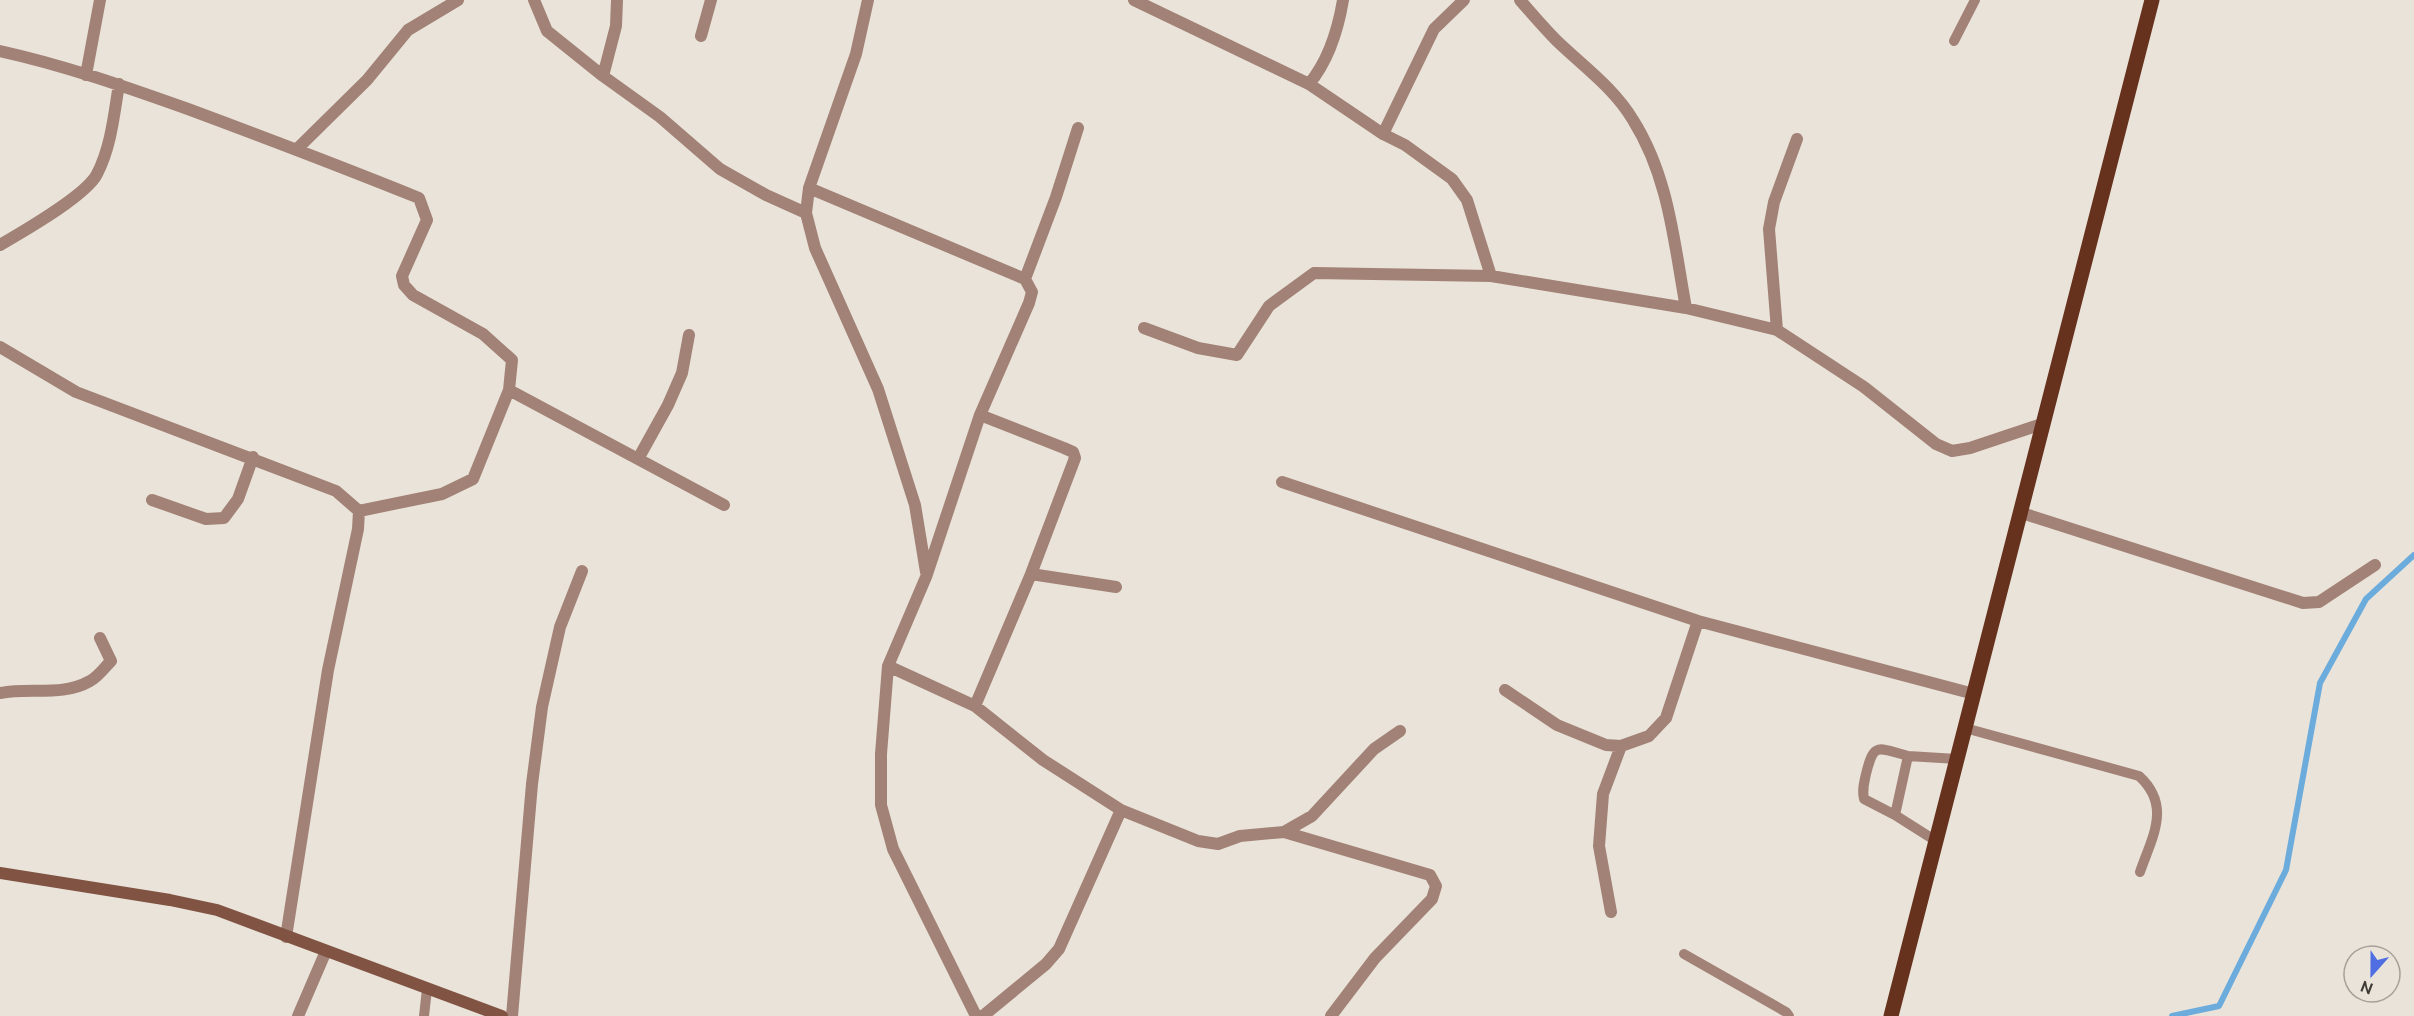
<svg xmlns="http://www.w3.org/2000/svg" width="2414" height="1016" viewBox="0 0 2414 1016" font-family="Ubuntu,sans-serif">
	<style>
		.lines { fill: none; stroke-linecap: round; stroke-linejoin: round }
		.stream { stroke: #6cacdc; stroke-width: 6 }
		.lane { stroke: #a28276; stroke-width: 10 }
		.street { stroke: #a28276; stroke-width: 12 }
		.secondary { stroke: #805343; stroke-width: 12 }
		.primary { stroke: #66321e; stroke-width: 15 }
	</style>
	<rect width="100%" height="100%" fill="#eae3d9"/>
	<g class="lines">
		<path class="stream" d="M2172 1016 2219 1006 2286 870 2320 683 2366 599 2414 555"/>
		<path class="lane" d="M1954 41 1975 0
			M1965 728 2139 776C2172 806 2152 837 2140 872
			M1895 815 1864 799C1862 790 1864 783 1866 774 1874 741 1878 748 1908 756
			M1936 841 1895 815 1908 756 1957 759
			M1684 954 1786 1012 1789 1016
			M424 1016 427 989"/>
		<path class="street" d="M534 0 547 31 603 76 660 117 720 169 766 195 806 213
			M868 0 856 54 809 188 806 213 815 248 878 389 915 505 926 572
			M1134 0 1309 84 1383 134 1405 145 1452 179 1467 200 1491 276
			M1520 0C1532 14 1544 28 1557 41 1583 66 1614 88 1633 120 1669 177 1674 243 1686 308
			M701 36 711 0
			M0 51C64 65 126 87 188 109 266 138 342 167 419 198L427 220 402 276 404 285 413 295 483 334 512 360 509 390 724 505
			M86 75 100 0
			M603 76 616 26 617 0
			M1309 84C1329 60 1338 30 1343 0
			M1383 134 1434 29 1464 0
			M297 149 367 80 408 30 458 0
			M809 188 1025 279 1032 292 1029 303 980 415 926 577 888 666 881 754V805L893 849 976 1016
			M0 245C22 232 86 196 97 174 111 147 114 115 119 84
			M1025 279 1056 197 1078 128
			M1144 328 1198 348 1237 355 1269 306 1314 273 1491 276 1686 308 1777 330 1864 387 1936 444 1952 451 1970 448 2042 424
			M1777 330 1769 229 1774 202 1797 139
			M0 347 76 392 336 491 359 511
			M980 415 1064 448 1073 452 1075 458 1031 574 1116 587
			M638 459 668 405 682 373 689 335
			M1282 482 1698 621 1974 694
			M152 500 206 519 224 518 238 499 253 457
			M359 511 442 494 473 479 509 390
			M2022 513 2303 603 2319 602 2375 565
			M888 666 975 706 1043 760 1121 810 1198 841 1218 844 1240 836 1284 832 1312 816 1374 749 1400 731
			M1505 690 1557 725 1606 745 1621 746 1649 736 1666 718 1698 621
			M0 693C30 687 62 697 90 681 98 677 105 667 111 661L100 638
			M975 706 1031 574
			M1284 832 1430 875 1436 886 1432 899 1375 958 1331 1016
			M1611 912 1599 846 1603 794 1621 746
			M286 937 328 670 358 529 359 511
			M298 1016 326 951
			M512 1016 532 784 542 707 560 627 582 571
			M983 1016 1046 964 1059 949 1121 810"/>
		<path class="secondary" d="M0 873 170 900 217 910 502 1016"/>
		<path class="primary" d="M1891 1016 2152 0"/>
	</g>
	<g transform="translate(2372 974) rotate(201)"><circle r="28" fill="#eae3d9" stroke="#a6a099" stroke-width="1.5"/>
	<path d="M0-4.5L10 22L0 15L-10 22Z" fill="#4e6ee2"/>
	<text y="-9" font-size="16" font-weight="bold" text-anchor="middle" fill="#3f3c38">N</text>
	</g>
</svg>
